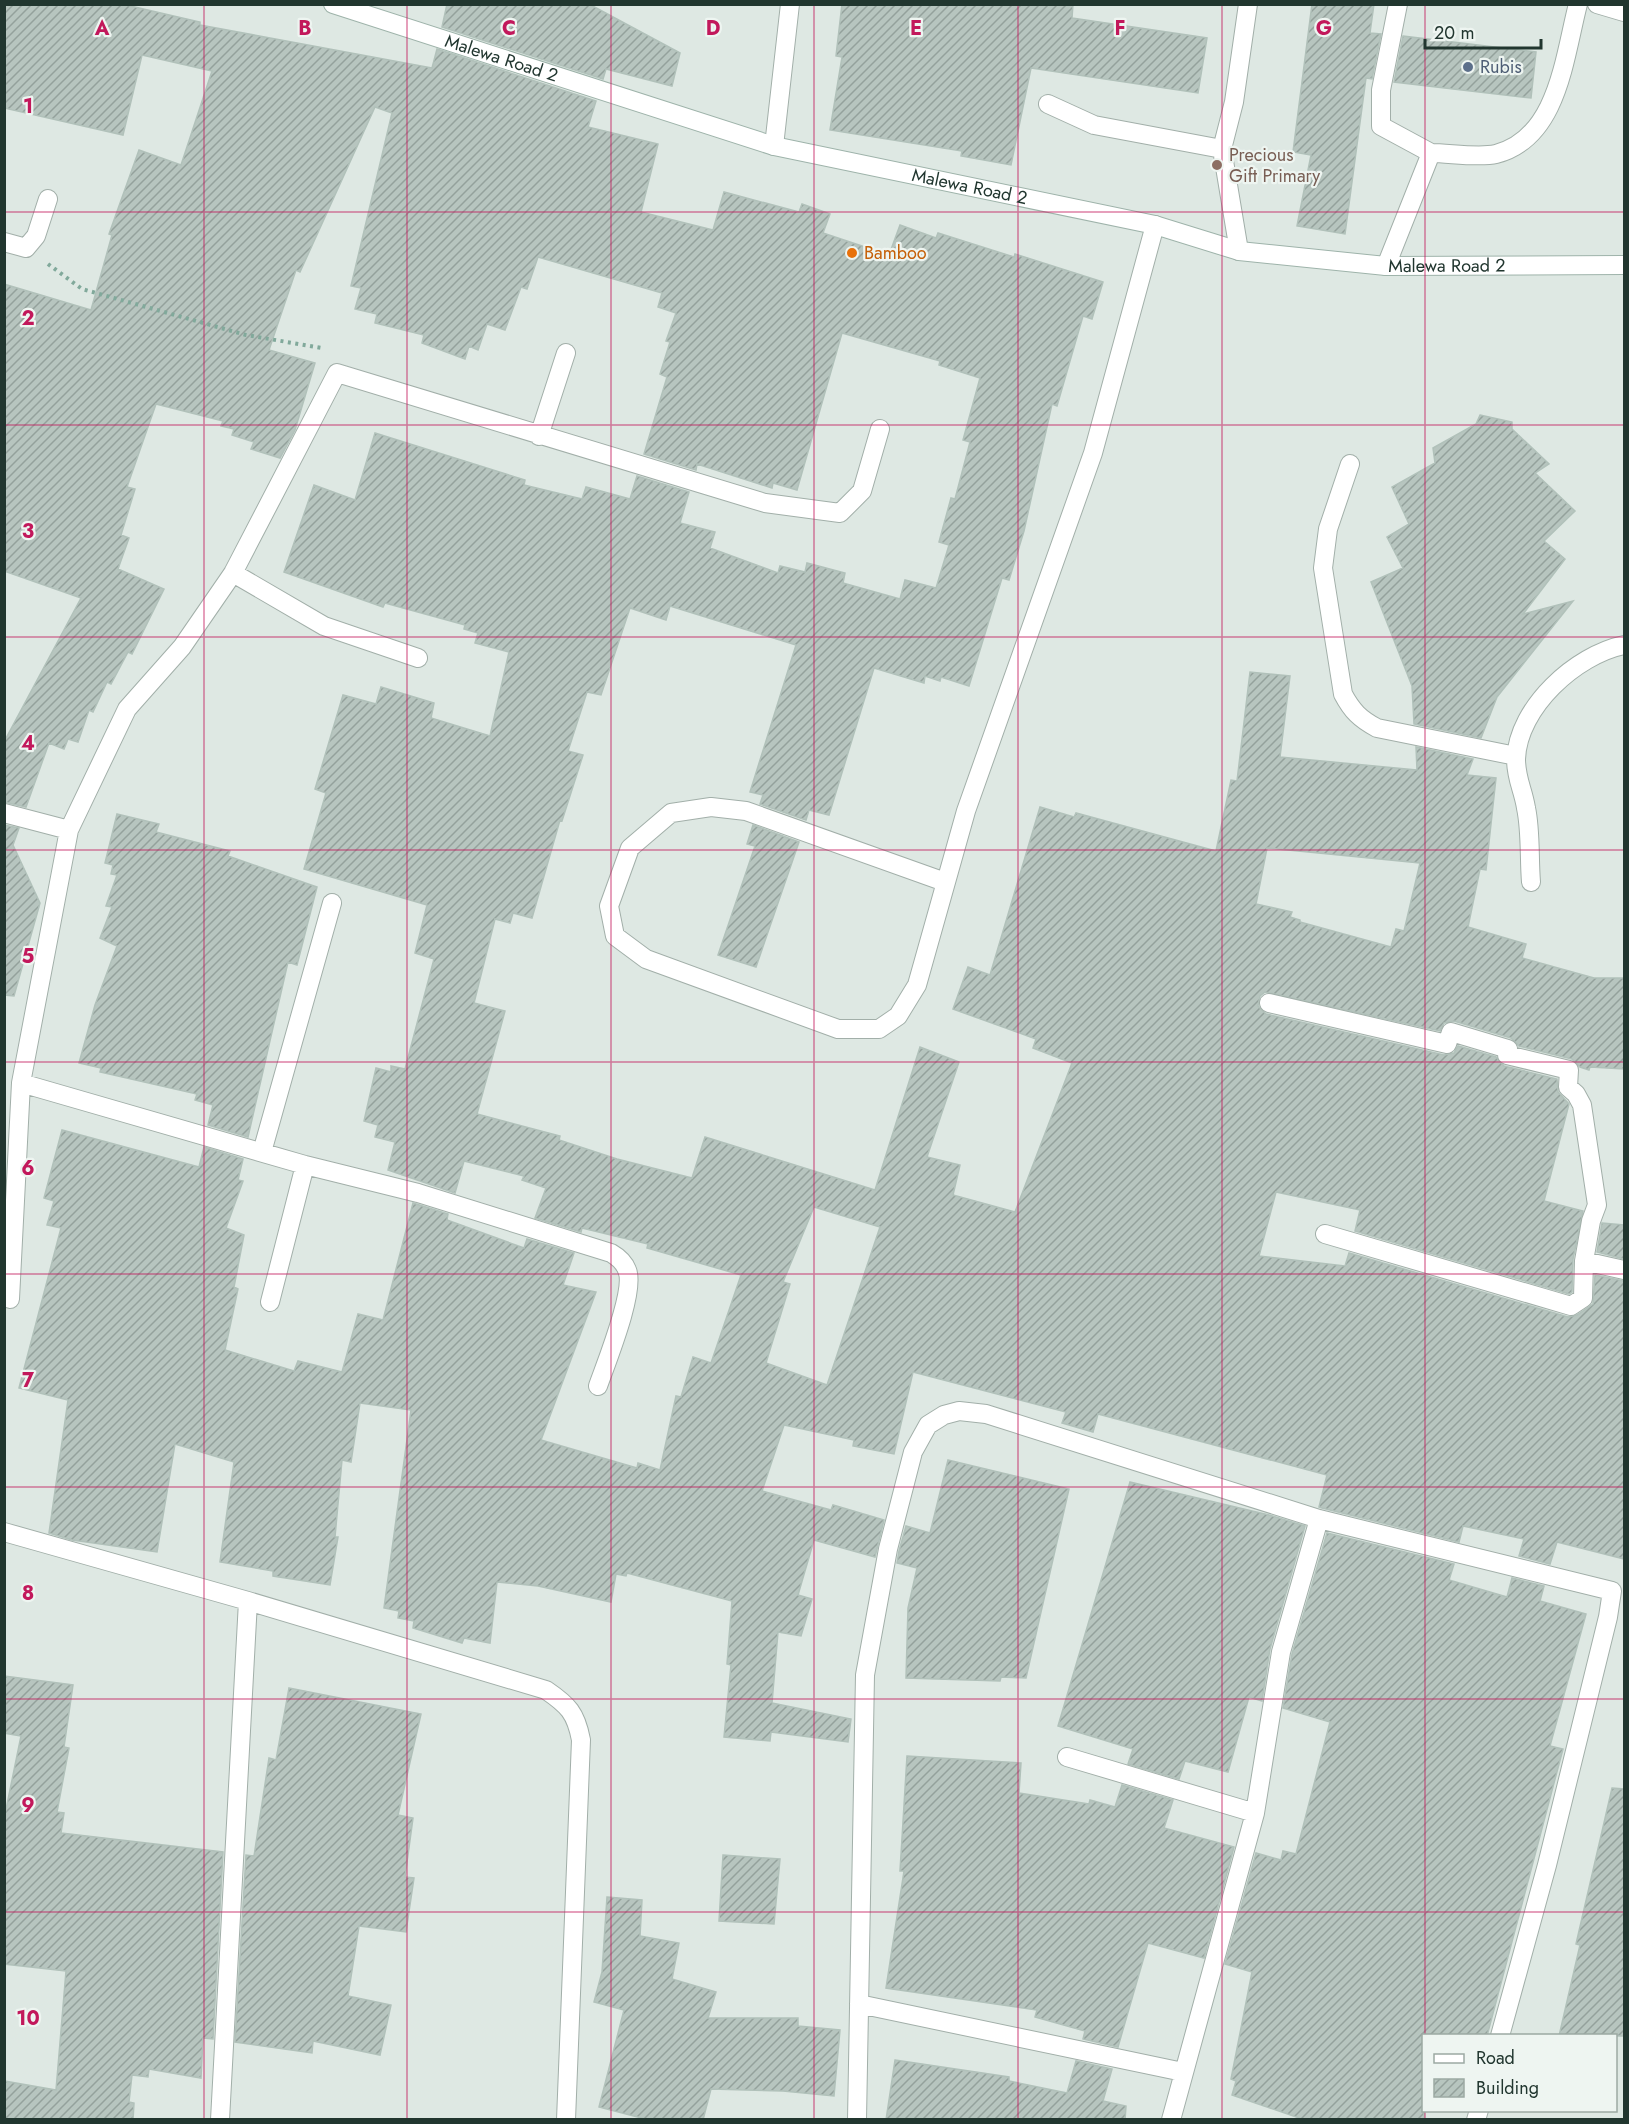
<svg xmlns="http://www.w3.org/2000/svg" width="1629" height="2124" viewBox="0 0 1629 2124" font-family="Jost,sans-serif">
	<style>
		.building { fill: url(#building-hatch); stroke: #b1c1ba; stroke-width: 1.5; fill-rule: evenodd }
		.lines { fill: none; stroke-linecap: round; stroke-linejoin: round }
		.lane-casing { stroke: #a2afa9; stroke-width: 20 }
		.street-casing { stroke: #a2afa9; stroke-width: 20 }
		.secondary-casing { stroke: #9eb3aa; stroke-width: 20 }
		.path { stroke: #81a99b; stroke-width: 4; stroke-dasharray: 3 4.5; stroke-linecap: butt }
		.lane { stroke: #fff; stroke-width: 18 }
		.street { stroke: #fff; stroke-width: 18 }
		.secondary { stroke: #fff; stroke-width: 18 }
		.grid { fill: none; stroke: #c2185b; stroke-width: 1.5; stroke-opacity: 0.55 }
		.service-dot { fill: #5c6f8a; stroke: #eef5f1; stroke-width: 2 }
		.education-dot { fill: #8d6e63; stroke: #eef5f1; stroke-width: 2 }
		.food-dot { fill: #e8710a; stroke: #eef5f1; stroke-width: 2 }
		.labels { text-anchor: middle; stroke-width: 4.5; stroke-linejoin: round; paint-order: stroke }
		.street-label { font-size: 18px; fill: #21362f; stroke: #eef5f1 }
		.service-label { font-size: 18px; fill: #4e5e75; stroke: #eef5f1; text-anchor: start }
		.education-label { font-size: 18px; fill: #785e54; stroke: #eef5f1; text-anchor: start }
		.food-label { font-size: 18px; fill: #c56008; stroke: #eef5f1; text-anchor: start }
		.grid-label { font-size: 20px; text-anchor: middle; font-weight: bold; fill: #c2185b; stroke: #eef5f1; stroke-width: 4.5; stroke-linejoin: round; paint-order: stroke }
	</style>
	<defs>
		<pattern id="building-hatch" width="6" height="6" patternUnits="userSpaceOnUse" patternTransform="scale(1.5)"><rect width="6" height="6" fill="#b7c5bf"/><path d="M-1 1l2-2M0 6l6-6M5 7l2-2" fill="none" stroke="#94a19c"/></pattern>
	</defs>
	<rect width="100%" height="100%" fill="#dee8e3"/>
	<path class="building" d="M4 4H122L200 22V25L432 68 437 49 596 101 588 127 658 144 641 212 713 230 724 192 799 212 802 204 830 214 823 233 889 255 900 225 936 238 938 233 1014 257 1015 254 1103 282 1092 319 1083 316 1057 406 1052 404 1024 531 1009 580 1002 578 969 686 941 677 940 681 925 676 924 683 874 668 829 815 809 810 806 820 760 804 763 795 750 792 796 645 670 606 666 620 630 608 601 695 587 692 568 751 583 755 562 821 560 820 532 918 513 913 510 923 495 919 474 1003 505 1011 477 1114 560 1136 559 1140 617 1159 692 1178 705 1137 875 1190 920 1047 959 1062 927 1157 960 1165 953 1195 1015 1212 1072 1063 1033 1048 1036 1039 953 1009 968 967 990 975 1040 807 1074 817 1076 813 1216 851 1231 780 1237 781 1250 672 1290 676 1280 757 1417 770 1416 747 1473 759 1467 775 1496 778 1486 870 1480 869 1468 927 1526 944 1522 958 1594 978H1624V1069L1590 1067 1589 1070 1580 1067 1572 1059 1519 1046 1511 1038 1454 1021 1444 1023 1440 1031 1265 992 1260 996 1258 1006 1266 1014 1444 1055 1454 1053 1458 1046 1496 1057 1504 1066 1557 1079 1558 1092 1569 1104 1544 1201 1583 1211 1573 1259 1572 1292 1569 1294 1355 1231 1360 1210 1276 1192 1259 1256 1345 1266 1349 1253 1568 1317 1577 1315 1593 1304 1595 1275 1624 1281V1559L1557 1542 1550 1564 1519 1556 1524 1539 1463 1526 1459 1542 1322 1508 1319 1507 1327 1475 1098 1414 1093 1432 1062 1423 1066 1412 913 1372 894 1454 853 1446 854 1440 784 1425 762 1491 831 1510 833 1505 884 1520 875 1557 814 1540 798 1595 812 1599 801 1636 778 1632 772 1703 851 1719 848 1742 771 1732 770 1741 724 1737 731 1665 727 1664 732 1601 627 1573 626 1576 616 1574 611 1602 538 1586 497 1582 490 1643 464 1638 462 1643 413 1628 414 1621 398 1618 399 1611 384 1608 411 1410 360 1403 351 1462 342 1460 335 1537H338L330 1585 273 1576V1571L220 1562 234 1462 175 1444 157 1552 72 1540 49 1533 68 1400 19 1388 61 1228 47 1225 54 1201 44 1198 62 1130 199 1167 204 1147 243 1159 238 1180 243 1181 226 1228 244 1235 234 1287 238 1289 225 1350 294 1371 298 1361 342 1372 358 1314 383 1320 413 1203 448 1214 447 1220 524 1248 527 1239 574 1253 563 1285 596 1292 541 1440 637 1468 638 1463 660 1470 676 1396 681 1397 693 1357 711 1363 741 1275 647 1248 648 1244 582 1228 581 1232 535 1218 546 1188 522 1180 524 1176 464 1161 455 1193 388 1170 395 1142 375 1137 378 1125 364 1121 376 1068 391 1072V1066L405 1069 434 959 415 953 427 905 304 869 326 793 315 789 343 695 376 704 381 687 434 703 431 718 490 736 509 652 475 643 478 633 464 629 465 625 385 603 383 607 284 572 314 485 355 500 375 433 525 480 524 485 582 499 586 487 630 499 637 476 689 492 680 523 715 532 710 548 778 573 780 566 805 572 807 563 845 573 843 583 900 599 905 580 936 588 949 545 939 542 951 498 955 499 970 442 963 440 980 378 939 365 940 361 842 333 797 490 773 483 772 488 697 464 696 470 644 454 667 377 660 374 670 342 666 341 676 313 658 307 662 293 538 257 527 289 521 287 505 330 487 324 478 350 469 346 465 359 422 343 424 335 375 323 377 314 355 309 361 288 351 286 392 113 375 107 300 272 296 270 269 350 315 363 295 430 280 458 251 449 254 442 232 435 234 429 221 426 223 421 156 404 127 487 135 489 121 535 129 538 118 569 164 589 132 654 128 652 111 684 107 682 93 712 89 710 78 742 68 739 64 749 49 743 26 807 4 802V742L81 598 4 571V284L91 310 112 235 109 234 139 150 181 165 212 71 142 55 123 135 4 108ZM1267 848 1420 863 1404 931 1396 929 1391 947 1300 922V920L1290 917 1292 912 1256 904ZM814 1207 880 1227 827 1385 766 1363 790 1284 783 1282Z
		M447 4H589L680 53 672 86 606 69 603 79 442 27Z
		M842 4H1073L1072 18 1207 38 1198 93 1031 68 1011 165 961 156 962 151 830 130 842 57 836 56Z
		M1312 4H1374L1370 33 1381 34 1372 79 1366 78 1345 234 1297 226 1311 155 1293 152Z
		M1403 36 1536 52 1531 98 1394 82Z
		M1480 415 1512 422V429L1549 464 1535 473 1575 511 1544 541 1565 559 1523 614 1573 601 1497 697 1481 738 1414 724 1412 686 1371 582 1403 568 1387 537 1409 524 1392 487 1435 463 1433 448 1476 424Z
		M117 814 159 824 156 832 230 851 228 856 317 887 297 965 288 962 248 1137 208 1125 213 1105 195 1100 197 1094 100 1072 101 1068 79 1063 95 1005 117 946 100 938 112 907 106 906 117 875 111 874 113 865 105 863Z
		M4 825 19 828 13 845 40 903 14 996 4 995Z
		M753 825 799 842 756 967 718 955 755 846 747 844Z
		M1602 1223 1624 1225V1259L1597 1252Z
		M948 1460 1069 1489 1026 1678 1001 1677 1000 1681 906 1678 908 1608 917 1568 897 1563 899 1551 906 1526 930 1533Z
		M1130 1482 1269 1515 1305 1526 1270 1649 1262 1701 1249 1697 1228 1772 1185 1761 1179 1779 1128 1764 1133 1749 1058 1726Z
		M1327 1533 1454 1564 1449 1580 1507 1597 1512 1578 1544 1586 1540 1601 1586 1614 1550 1746 1563 1749 1487 2036H1424V2120H1305L1232 2095 1236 2081 1231 2079 1252 1972 1225 1964 1256 1853 1281 1860 1283 1851 1296 1854 1330 1722 1283 1708 1292 1654Z
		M4 1676 73 1685 64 1747 69 1748 57 1812 64 1813 61 1833 223 1852 213 2039 203 2038 201 2078 149 2069 148 2077 132 2075 129 2102 134 2103 133 2120H4V2081L56 2090 66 1971 4 1964V1819L21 1736 4 1733Z
		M289 1688 421 1714 398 1815 413 1818 405 1877 414 1878 406 1932 359 1926 348 1996 391 2005 380 2055 313 2041 312 2053 235 2042 246 1855 254 1856 269 1758 276 1760Z
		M907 1756 1021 1763 1019 1793 1089 1804 1090 1800 1115 1807 1122 1785 1173 1800 1164 1828 1234 1847 1204 1958 1148 1943 1118 2047 1083 2039 1085 2031 1035 2017 1037 2010 886 1988 904 1871H900Z
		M1612 1788 1624 1789V2036H1559L1580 1945 1576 1944Z
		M723 1855 780 1859 774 1924 719 1921Z
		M607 1897 642 1900 640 1936 679 1943 672 1979 716 1992 708 2018H798V2026L840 2030 834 2096 783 2091 711 2089 703 2120H649L599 2107 624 2010 594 2002 602 1972Z
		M895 2060 1009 2077V2081L1067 2093 1076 2061 1112 2069 1103 2101 1126 2106 1125 2120H886Z"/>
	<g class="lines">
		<g class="lane-casing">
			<path id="lane" d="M1597 4 1624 12
				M1048 104 1094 125 1222 149
				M1431 153C1449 153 1479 158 1496 154 1558 138 1564 58 1578 4
				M1239 251 1222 149 1234 102 1248 4
				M1386 266 1431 153 1381 126V90L1398 4
				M1350 464 1328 529 1323 568 1343 694C1352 711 1360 719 1377 728L1516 756
				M1531 882C1529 858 1531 831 1526 808 1523 789 1516 779 1516 759 1518 707 1576 655 1624 645"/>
		</g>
		<g class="street-casing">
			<path id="street" d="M774 146 790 4
				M4 242 26 248 36 236 48 199
				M539 436 566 353
				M233 573 324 626 418 658
				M4 813 69 830
				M945 882 746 811 711 807 671 813 630 848 609 906 615 936 646 959 838 1029H879L898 1016 917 985 966 811 1093 453 1155 225
				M1269 1003 1447 1044 1451 1032 1508 1049 1507 1055 1569 1070 1568 1087 1576 1094 1582 1105 1597 1205 1591 1221 1584 1261 1583 1298 1571 1306 1325 1234
				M21 1083 305 1165 418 1193 611 1253C618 1257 624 1262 627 1270 636 1290 606 1363 598 1386
				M262 1152 332 903
				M1584 1261 1624 1270
				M10 1299 21 1083 69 830 127 709 182 647 233 573 337 373 765 503 840 513 862 491 880 429
				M270 1302 305 1165
				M4 1532 248 1601 546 1690C568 1705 576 1713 581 1740L566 2120
				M1067 1757 1255 1813
				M859 2004 1183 2072
				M220 2120 248 1601
				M857 2120 865 1675 888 1549 913 1452 928 1425 944 1415 959 1411 986 1414 1319 1519 1612 1591 1608 1617 1547 1865 1500 2036
				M1171 2120 1255 1813 1281 1652 1319 1519
				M1476 2120 1479 2110"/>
		</g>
		<g class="secondary-casing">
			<g id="secondary">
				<path id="s1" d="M333 4 774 146 1155 225 1239 251 1386 266 1624 265"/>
			</g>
		</g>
		<path class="path" d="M48 264 82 289 246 335 322 348"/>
		<use href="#lane" class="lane"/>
		<use href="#street" class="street"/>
		<use href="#secondary" class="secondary"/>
	</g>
	<path class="grid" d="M204 4V2120M407 4V2120M611 4V2120M814 4V2120M1018 4V2120M1222 4V2120M1425 4V2036M4 212H1624M4 425H1624M4 637H1624M4 850H1624M4 1062H1624M4 1274H1624M4 1487H1624M4 1699H1624M4 1912H1624M1425 2110V2120"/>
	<circle class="service-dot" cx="1468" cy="67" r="6"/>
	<circle class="education-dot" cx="1217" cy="165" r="6"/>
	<circle class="food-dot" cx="852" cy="253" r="6"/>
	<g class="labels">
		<g class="street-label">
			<text dy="6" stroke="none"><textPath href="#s1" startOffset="177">Malewa Road 2</textPath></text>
			<text dy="6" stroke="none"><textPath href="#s1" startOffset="663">Malewa Road 2</textPath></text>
			<text dy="6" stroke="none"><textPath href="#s1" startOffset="1149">Malewa Road 2</textPath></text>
		</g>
		<g class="service-label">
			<text x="1480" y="73">Rubis</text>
		</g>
		<g class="education-label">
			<text x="1229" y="161">Precious<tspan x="1229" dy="21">Gift Primary</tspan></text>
		</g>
		<g class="food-label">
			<text x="864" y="259">Bamboo</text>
		</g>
	</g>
	<g class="grid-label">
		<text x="102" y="35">A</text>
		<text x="305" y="35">B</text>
		<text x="509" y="35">C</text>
		<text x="713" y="35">D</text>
		<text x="916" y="35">E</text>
		<text x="1120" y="35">F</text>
		<text x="1324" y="35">G</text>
		<text x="28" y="113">1</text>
		<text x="28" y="325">2</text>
		<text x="28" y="538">3</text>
		<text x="28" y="750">4</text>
		<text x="28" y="963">5</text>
		<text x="28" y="1175">6</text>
		<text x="28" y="1387">7</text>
		<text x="28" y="1600">8</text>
		<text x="28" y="1812">9</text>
		<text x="28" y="2025">10</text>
	</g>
	<rect width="1629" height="2124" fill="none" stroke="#21362f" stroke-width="12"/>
	<rect x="1422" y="2034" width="195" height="78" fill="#eef5f1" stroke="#9ca9a3" stroke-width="1.5"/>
	<rect x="1434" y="2054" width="30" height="9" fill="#ffffff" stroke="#9ca9a3" stroke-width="1.5"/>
	<text x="1476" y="2064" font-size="18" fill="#21362f">Road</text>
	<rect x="1434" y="2079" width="30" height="18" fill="url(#building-hatch)" stroke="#9ca9a3" stroke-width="1.5"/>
	<text x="1476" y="2094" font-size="18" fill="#21362f">Building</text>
	<path d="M1425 39v9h116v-9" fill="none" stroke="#21362f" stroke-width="3"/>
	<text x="1434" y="39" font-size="18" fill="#21362f" stroke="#eef5f1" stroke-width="4.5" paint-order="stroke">20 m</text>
</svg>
